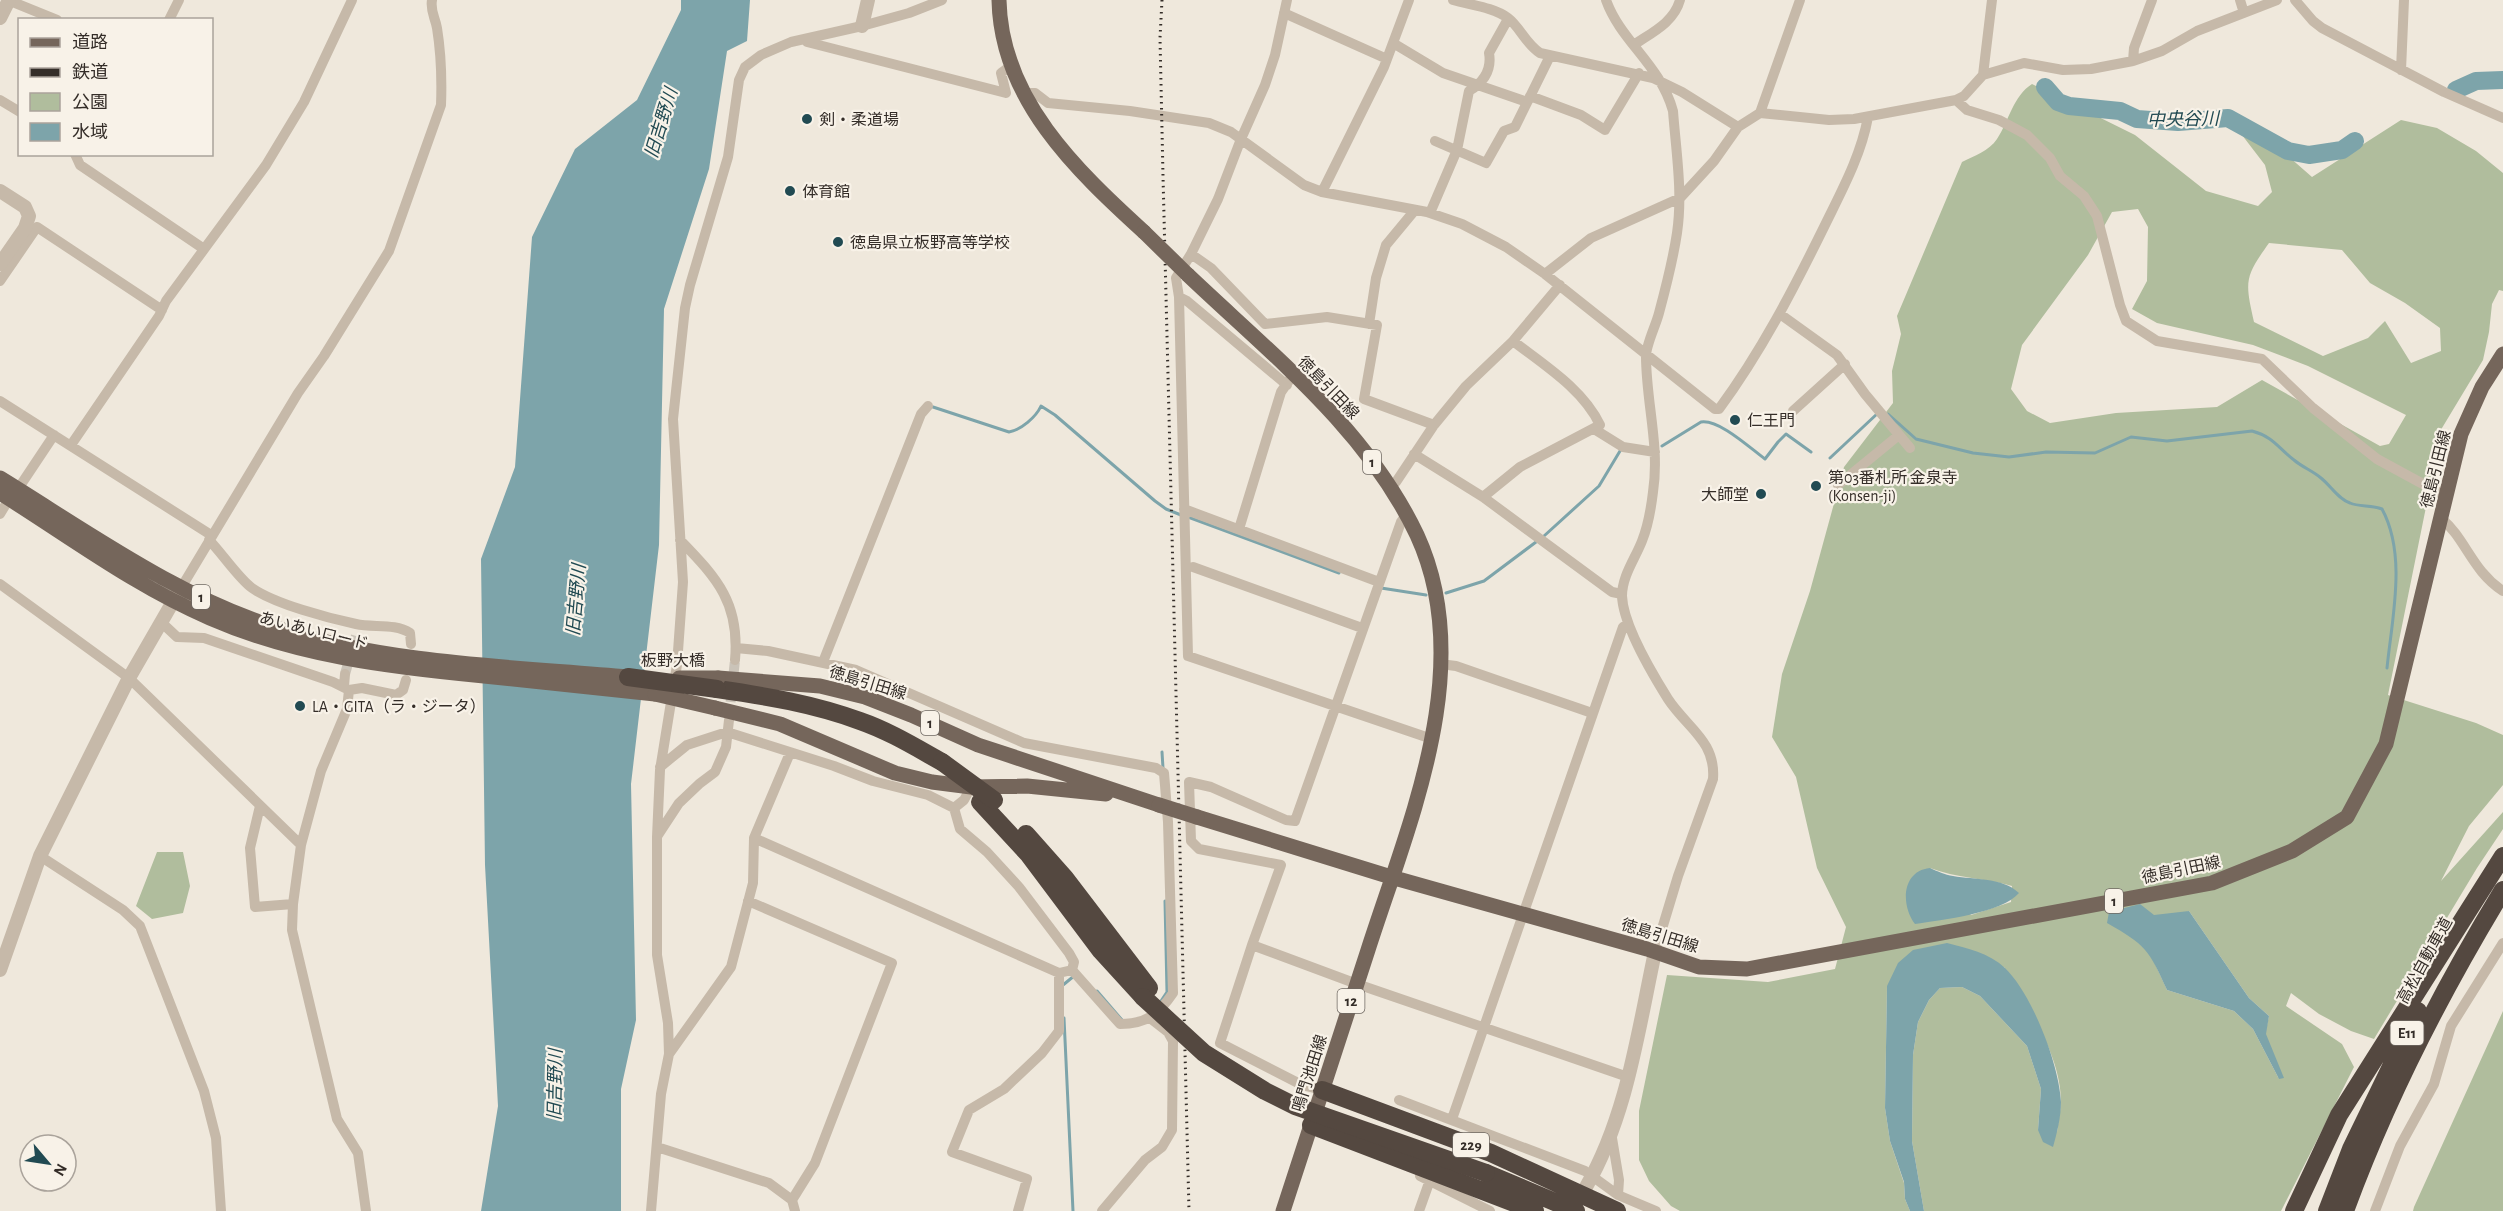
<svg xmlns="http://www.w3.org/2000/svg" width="2503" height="1211" viewBox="0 0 2503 1211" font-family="'Alegreya Sans','Noto Sans JP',sans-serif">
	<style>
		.green { fill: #b0bd9d; fill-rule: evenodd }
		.water { fill: #7da4aa }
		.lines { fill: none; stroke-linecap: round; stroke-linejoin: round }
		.stream { stroke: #7da4aa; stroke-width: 3 }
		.river { stroke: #7da4aa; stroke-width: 18 }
		.minor-tunnel { stroke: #cac3b8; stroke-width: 10; stroke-dasharray: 10 5; stroke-linecap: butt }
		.minor { stroke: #c6b9a9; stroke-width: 10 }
		.tertiary { stroke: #c6b9a9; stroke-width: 14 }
		.primary { stroke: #75665b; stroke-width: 15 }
		.motorway { stroke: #544840; stroke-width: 18 }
		.rail { stroke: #342d28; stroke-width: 3; stroke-dasharray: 1.5 4.5; stroke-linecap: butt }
		.primary-bridge { stroke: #75665b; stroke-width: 15 }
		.motorway-bridge { stroke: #544840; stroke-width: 18 }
		.poi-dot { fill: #214a52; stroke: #f8f2e8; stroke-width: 2 }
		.labels { text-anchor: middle; stroke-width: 4.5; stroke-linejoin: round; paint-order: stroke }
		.shield { fill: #f8f2e8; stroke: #6f6862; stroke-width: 1.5 }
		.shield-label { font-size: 15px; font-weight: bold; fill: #342d28 }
		.poi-label { font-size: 16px; fill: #342d28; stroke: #f8f2e8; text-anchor: start }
		.street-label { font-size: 16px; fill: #342d28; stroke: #f8f2e8 }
		.water-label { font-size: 18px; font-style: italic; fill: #214a52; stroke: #f8f2e8 }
	</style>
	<rect width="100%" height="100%" fill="#efe8dc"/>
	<path class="green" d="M2032 84 2135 135 2206 191 2258 206 2272 192 2265 165 2242 135 2254 126 2312 177 2401 120 2437 128 2476 151 2503 173V291L2499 290 2492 304 2489 332 2483 360 2442 428 2388 695 2476 723 2503 735V785L2469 826 2441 881 2503 812V829L2477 868 2374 1039 2351 1031 2319 1014 2291 993 2286 1006 2342 1044 2354 1067 2281 1211H1924L1912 1141 1913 1055 1918 1022 1929 1000 1940 988 1962 987 1980 996 2027 1046 2041 1089 2038 1130 2057 1132C2058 1123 2060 1113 2061 1104 2062 1056 2027 1006 2004 967L1887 986 1885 1108 1890 1141 1904 1183 1905 1199 1910 1211H1680L1671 1206 1649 1181 1639 1160V1111L1667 975 1768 982 1835 969 1846 927 1817 868 1796 777 1772 737 1782 674 1810 591 1844 467 1893 403 1892 371 1901 334 1897 316 1962 162C1974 156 1989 151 1997 139 2009 121 2013 96 2032 84ZM2138 209 2148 227 2147 281 2132 309 2157 323 2253 345 2308 366 2406 415 2389 444 2380 446 2262 380 2217 407 2116 413 2050 423 2027 411 2011 389 2022 345 2088 255 2112 212ZM2269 243 2342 250 2370 283 2405 303 2440 328 2441 351 2411 363 2385 321 2368 338 2323 356 2254 322C2245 281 2244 278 2269 243ZM1930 868C1956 878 1984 878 2012 886L2011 902 1971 915ZM2189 911 2249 998 2269 1016 2265 1034 2279 1079 2253 1029 2234 1011 2167 990 2151 955 2135 939Z
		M157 852H183L190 886 183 913 152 919 136 906Z
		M2503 1011V1211H2413L2414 1207Z"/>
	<path class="water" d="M681 0H750L747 41 727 51 709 169 664 309 659 545 631 784 636 1020 621 1089V1211H481L498 1106 485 865 481 559 515 467 532 237 575 149 637 100 681 10Z
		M1930 868C1937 871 1945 875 1953 876 1975 880 2002 877 2019 893 2002 913 1942 920 1915 924 1901 906 1901 871 1930 868Z
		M2140 904 2154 915 2189 911 2249 998 2269 1016 2266 1034 2284 1078 2279 1079 2253 1029 2234 1011 2167 990C2149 950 2146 945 2107 923L2109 912Z
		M1947 943C1967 948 1989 953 2005 968 2032 994 2059 1064 2061 1102 2061 1117 2057 1133 2053 1147L2043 1142 2038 1130 2041 1089 2027 1046 1980 996 1962 987 1940 988 1929 1000 1918 1022 1913 1055 1912 1141 1924 1211H1910L1905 1199 1904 1182 1890 1141 1885 1108 1887 986 1898 963 1913 950Z"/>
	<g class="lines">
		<path class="stream" d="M933 407 1009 432C1021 430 1036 417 1041 406L1055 415 1155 501 1166 509 1181 515
			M1888 414 1916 439 1973 453 2009 457 2046 452 2095 453 2131 437 2167 441 2252 431C2274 437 2278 448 2294 460 2302 467 2313 471 2321 478 2331 486 2338 499 2350 503 2359 507 2371 505 2382 509 2407 555 2392 618 2387 668
			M1662 446 1701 422C1719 419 1750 448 1765 459L1778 442 1786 434 1811 452
			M1830 458 1878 413
			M1188 517 1339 573
			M1544 536 1599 486 1620 451
			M1381 588 1426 595
			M1446 593 1484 581 1536 542
			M1162 752 1163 768
			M1063 985 1074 976
			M1097 991 1122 1020
			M1161 1001 1167 992 1165 901
			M1064 1018 1073 1211"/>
		<path class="river" d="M2045 87 2058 102 2069 106 2120 111 2137 119 2178 122 2228 118 2288 151 2309 155 2342 150 2355 141
			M2456 90 2476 81 2503 80"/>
		<path class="minor-tunnel" d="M345 674 356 636
			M729 717 735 660"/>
		<path class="minor" d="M8 0 57 20
			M1287 0 1275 55 1265 85 1241 139 1218 199 1191 254 1211 268 1265 324 1327 317 1377 325 1364 399 1434 425
			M1453 0C1470 5 1493 7 1508 18 1520 27 1525 43 1540 53L1653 78 1682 92 1738 127
			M1606 0C1621 42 1660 64 1673 111 1676 151 1683 193 1677 233 1673 260 1666 287 1659 313 1656 325 1646 345 1646 356 1646 402 1660 446 1653 492 1651 509 1648 526 1642 541 1635 559 1622 576 1622 596 1623 624 1653 675 1668 699 1687 728 1716 741 1713 779L1678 876 1655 952
			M2240 0 2244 13
			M2295 0 2313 21 2322 28 2444 92 2503 118
			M1284 13 1387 59
			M169 20 179 0
			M807 42 1006 93 1001 73 1012 65
			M1393 43 1443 73 1527 102
			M1635 44C1653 32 1674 22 1680 0
			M2133 61 2134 48 2152 0
			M2401 70 2404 0
			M1983 75 2024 63 2063 70 2091 69 2133 61 2162 51 2197 31 2277 0
			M1024 93H1035L1048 103 1130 111 1209 123 1231 132 1304 185 1322 192 1427 212 1462 224 1506 247 1545 274 1715 409H1719C1761 352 1793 290 1824 227 1841 192 1861 156 1868 117
			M1530 96 1581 115 1605 130 1639 73
			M0 100 20 112
			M1956 100 1964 96 1983 75 1992 0
			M1760 113 1800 0
			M1435 141 1486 163 1504 131 1515 127 1550 56
			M75 154 80 165 204 249
			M1322 192 1384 67 1409 0
			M1430 213 1457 150 1469 91C1484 82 1492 70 1489 53L1508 19
			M1191 254 1176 278 1179 297 1188 656 1432 739
			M1545 274 1591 238 1680 198 1714 161 1738 127 1760 113 1829 120 1854 119 1956 100 1967 110 1999 120 2027 135 2050 158 2060 176 2084 196 2097 216 2120 305 2126 321 2157 341 2262 359 2313 408 2377 459 2445 496
			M0 281 37 227 162 310
			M1179 297 1187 301 1287 385
			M1780 314 1837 355 1865 394 1910 448
			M1369 324 1376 278 1386 245 1415 210
			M0 401 211 535
			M1793 411 1845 364
			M1594 429 1623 447 1655 452
			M71 445 159 316 166 301 266 165 304 102 352 0
			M1414 454 1483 497 1612 592 1622 594
			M1838 485 1899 435
			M1390 487 1396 482 1434 425 1466 386 1513 341 1560 285
			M18 489 54 435
			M1483 497 1520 467 1600 425C1583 389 1544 365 1513 341
			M1184 509 1379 582
			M0 514 9 499
			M2441 518C2466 539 2472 571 2503 591
			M1239 529 1281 392 1293 375
			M209 540C221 552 239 579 252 588 275 604 328 618 356 624 373 628 395 623 410 633L411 644
			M680 540C718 579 740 604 735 660
			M1193 567 1362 628
			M0 584 129 678 301 845 293 904 292 930 337 1119 358 1153 366 1211
			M181 588 298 393 324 356 389 251 441 105C442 79 441 53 437 28 435 17 430 11 432 0
			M161 622 177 637 204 638 333 682 349 690 362 688 396 695 403 690 406 680
			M823 662 921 414 928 406
			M1440 664 1456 666 1592 713
			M344 686 345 674
			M660 767 687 745 727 732 834 766 873 781 928 795 954 808 960 829 987 852 1019 887 1069 953 1074 962 1072 970 1120 1024C1146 1024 1158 1015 1173 993L1168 822 1164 773 1156 768 1024 743 856 670 768 651 736 648
			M260 806 250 848 255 907 293 904
			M954 808 964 800 971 787
			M658 835 679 803 699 784 715 772 726 747 729 720
			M754 838 1059 973 1072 970
			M301 845 321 771 347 709 349 690
			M40 856 123 910 140 926 204 1091 216 1138 221 1211
			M748 901 892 963 815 1163 792 1200
			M1252 945 1357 984 1628 1077
			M669 1054 731 967 753 883 754 838 790 753
			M1322 1090 1302 1085 1220 1043 1252 945 1281 865 1199 849 1191 841 1189 782 1211 787 1286 820 1295 821 1401 522 1406 515
			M1399 1100 1585 1171 1618 1195
			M1452 1119 1623 627 1628 624
			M1611 1132 1619 1180 1618 1195 1656 1211
			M657 1147 769 1183 792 1200 795 1211
			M1420 1176 1490 1211
			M651 1211 661 1094 669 1054 668 1023 657 955V837L660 770 677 665 683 582 673 419 685 308 690 285 728 157 739 80 745 67 761 55 791 42 862 26 909 13 942 0
			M1018 1211 1027 1179 952 1152 969 1110 1004 1089 1042 1053 1059 1031V973
			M1102 1211 1145 1160 1162 1147 1172 1130 1173 1041 1168 1032 1150 1018
			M1419 1211 1430 1180
			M2375 1211 2400 1146 2434 1084 2451 1026 2503 943"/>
		<path class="tertiary" d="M0 18 9 0
			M862 26 868 0
			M0 191 25 207 29 216 25 228 0 264
			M0 970 40 856 129 678 178 593
			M1586 1187C1627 1116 1638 1031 1655 952"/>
		<path class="primary" d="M999 0C1001 99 1076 170 1144 232
			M1188 275C1271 354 1367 429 1417 535 1478 667 1409 822 1368 950 1340 1037 1311 1124 1283 1211
			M0 478C91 534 179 598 283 630 389 664 517 667 628 677
			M0 493C69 536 135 586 210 618 297 656 390 667 484 676 541 682 598 688 655 694
			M718 678 820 686 865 697 911 715 978 745 1159 805
			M715 708 780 724 895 773 932 782 971 787 1027 786 1106 794
			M1197 817 1391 877 1647 949 1699 967 1747 969 2212 883 2292 851 2347 817 2386 744 2461 434 2482 387 2503 354"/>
		<path class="motorway" d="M717 689C766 696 814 704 860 721 889 731 915 747 942 762
			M980 802 1029 855 1101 951 1143 997
			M1026 834 1065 878 1149 988
			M1322 1090 1491 1153 1617 1211
			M1311 1125 1535 1211
			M1486 1173 1576 1211
			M2294 1211 2339 1115 2503 856
			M2327 1211 2351 1149 2418 1011
			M2345 1211C2386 1099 2441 992 2503 890"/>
		<path class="rail" d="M1162 0 1160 38 1163 176 1189 1211"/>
		<path class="primary-bridge" d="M1144 232 1188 275
			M679 678H718
			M655 694 715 708
			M1159 805 1197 817"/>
		<path class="motorway-bridge" d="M628 677 717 689
			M942 762 994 800
			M1143 997 1204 1053 1265 1091 1295 1106 1486 1173"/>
	</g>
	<g class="poi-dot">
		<circle cx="807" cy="119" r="6"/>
		<circle cx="790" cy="191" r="6"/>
		<circle cx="838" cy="242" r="6"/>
		<circle cx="1735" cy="420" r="6"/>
		<circle cx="1816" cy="486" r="6"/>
		<circle cx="1761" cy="494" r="6"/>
		<circle cx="300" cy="706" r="6"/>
	</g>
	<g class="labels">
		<g class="shield">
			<rect x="1363" y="450" width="18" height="24" rx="4.5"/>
			<rect x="192" y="585" width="18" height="24" rx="4.5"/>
			<rect x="921" y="711" width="18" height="24" rx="4.5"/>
			<rect x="2105" y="889" width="18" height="24" rx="4.5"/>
			<rect x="1337.5" y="989" width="27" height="24" rx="4.5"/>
			<rect x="2390.5" y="1021" width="33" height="24" rx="4.5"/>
			<rect x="1453" y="1133" width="36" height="24" rx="4.5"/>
		</g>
		<g class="shield-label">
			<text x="1372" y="467">1</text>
			<text x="201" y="602">1</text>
			<text x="930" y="728">1</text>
			<text x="2114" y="906">1</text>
			<text x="1351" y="1006">12</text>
			<text x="2407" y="1038">E11</text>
			<text x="1471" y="1150">229</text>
		</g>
		<g class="poi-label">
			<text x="819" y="125">剣・柔道場</text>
			<text x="802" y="197">体育館</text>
			<text x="850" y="248">徳島県立板野高等学校</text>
			<text x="1747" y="426">仁王門</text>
			<text x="1828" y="483">第03番札所 金泉寺<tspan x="1828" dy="18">(Konsen-ji)</tspan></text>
			<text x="1749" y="500" text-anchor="end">大師堂</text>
			<text x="312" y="712">LA・GITA（ラ・ジータ）</text>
		</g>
		<g class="street-label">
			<text transform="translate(1329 387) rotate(46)" y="6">徳島引田線</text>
			<text transform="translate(2435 469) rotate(-76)" y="6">徳島引田線</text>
			<text transform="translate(314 630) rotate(14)" y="6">あいあいロード</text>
			<text x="673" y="666">板野大橋</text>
			<text transform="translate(868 682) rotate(17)" y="6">徳島引田線</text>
			<text transform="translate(2181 869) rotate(-12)" y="6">徳島引田線</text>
			<text transform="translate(1660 935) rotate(17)" y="6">徳島引田線</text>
			<text transform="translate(2424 960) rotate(-61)" y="6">高松自動車道</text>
			<text transform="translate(1309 1073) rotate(-72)" y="6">鳴門池田線</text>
		</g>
		<g class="water-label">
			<text transform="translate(2183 119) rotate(-1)" y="6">中央谷川</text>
			<text transform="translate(661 123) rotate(-73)" y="6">旧吉野川</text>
			<text transform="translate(576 600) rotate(-85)" y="6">旧吉野川</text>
			<text transform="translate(555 1085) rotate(-89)" y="6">旧吉野川</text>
		</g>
	</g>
	<rect x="18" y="18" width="195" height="138" fill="#f8f2e8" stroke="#aaa39b" stroke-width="1.5"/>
	<rect x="30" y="38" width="30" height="9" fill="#75665b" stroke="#aaa39b" stroke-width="1.5"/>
	<text x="72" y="48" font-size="18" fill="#342d28">道路</text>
	<rect x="30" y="68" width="30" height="9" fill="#342d28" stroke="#aaa39b" stroke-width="1.5"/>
	<text x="72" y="78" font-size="18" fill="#342d28">鉄道</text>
	<rect x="30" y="93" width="30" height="18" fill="#b0bd9d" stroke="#aaa39b" stroke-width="1.5"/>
	<text x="72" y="108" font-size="18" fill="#342d28">公園</text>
	<rect x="30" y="123" width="30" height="18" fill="#7da4aa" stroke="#aaa39b" stroke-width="1.5"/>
	<text x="72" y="138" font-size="18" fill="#342d28">水域</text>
	<g transform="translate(48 1163) rotate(119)"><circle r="28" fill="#f8f2e8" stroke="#aaa39b" stroke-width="1.5"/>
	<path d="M0-4.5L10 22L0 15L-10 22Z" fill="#214a52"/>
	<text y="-9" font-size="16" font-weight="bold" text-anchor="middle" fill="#342d28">N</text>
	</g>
</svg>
